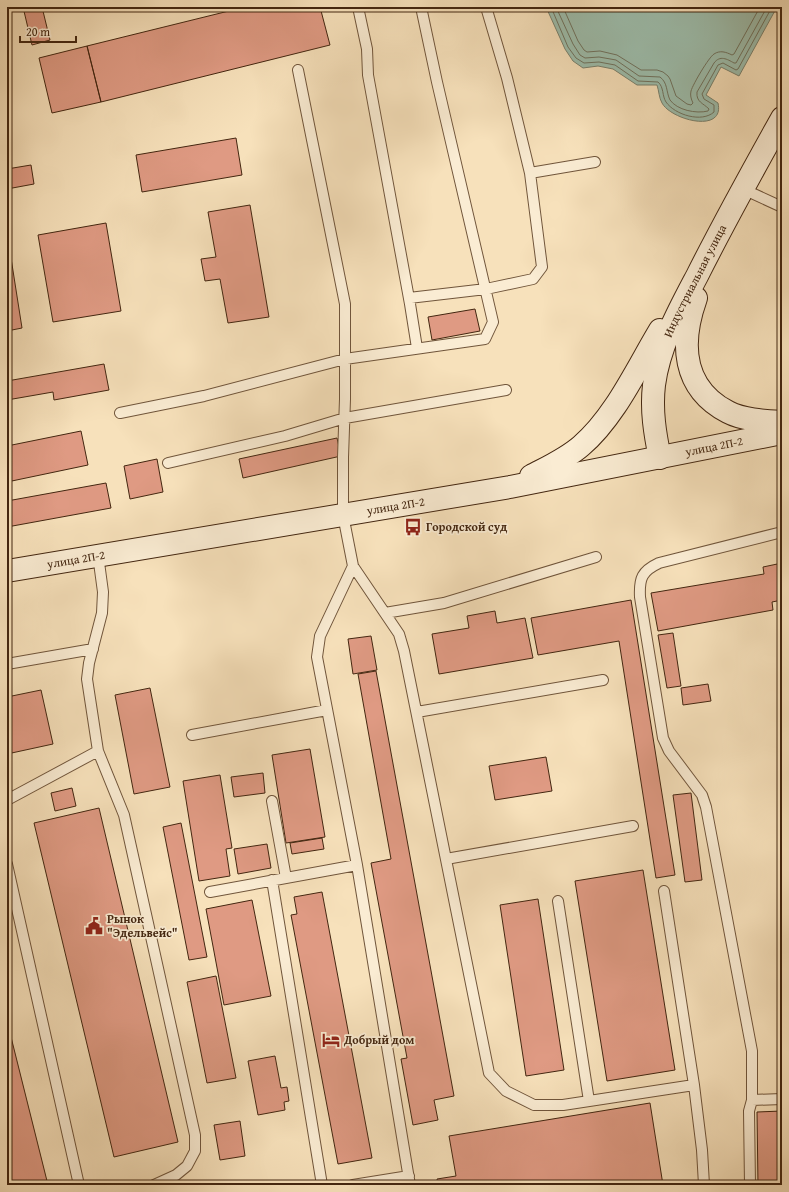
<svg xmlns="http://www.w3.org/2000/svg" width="789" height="1192" viewBox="0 0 789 1192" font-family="'Gentium Book Plus',serif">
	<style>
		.water { fill: #9dbead; stroke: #79816e }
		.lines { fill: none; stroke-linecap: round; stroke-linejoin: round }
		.shore { stroke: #70725e; stroke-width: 1 }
		.building { fill: #df9a83; stroke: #432610 }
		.service-casing { stroke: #70553b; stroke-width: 12 }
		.secondary-casing { stroke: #432610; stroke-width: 24 }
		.service { stroke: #faecd3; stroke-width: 10 }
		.secondary { stroke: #faecd3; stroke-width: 22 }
		.labels { text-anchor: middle; stroke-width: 3.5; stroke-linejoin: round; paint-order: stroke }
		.street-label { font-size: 12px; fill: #432610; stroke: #faecd3 }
		.poi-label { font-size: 12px; font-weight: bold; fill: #432610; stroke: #faecd3; text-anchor: start }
	</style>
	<rect width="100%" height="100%" fill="#f7e1bb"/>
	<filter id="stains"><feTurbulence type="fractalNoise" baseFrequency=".005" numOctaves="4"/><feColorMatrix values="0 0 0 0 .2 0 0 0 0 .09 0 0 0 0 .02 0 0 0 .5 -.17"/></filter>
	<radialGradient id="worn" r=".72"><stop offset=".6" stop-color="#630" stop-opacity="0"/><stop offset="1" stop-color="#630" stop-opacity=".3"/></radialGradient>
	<path class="water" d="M546 7H777L739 76 721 67 706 95 718 103C725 134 671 120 662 103 659 98 659 91 657 85H637L613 69 598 66 583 68 573 61 565 49Z"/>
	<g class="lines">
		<path class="shore" d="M551 7 568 47 576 58 584 63 599 62 615 65 638 81 658 82C664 87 662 96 666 102 675 115 702 123 714 112V105L704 99 702 94 718 65 723 63 736 70 738 69 772 7
			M556 7 573 44 580 55 585 58 599 57 616 60 639 76 660 77C668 83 666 92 670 100 677 110 696 114 708 111L709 109C703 103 696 102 697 92L714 63C720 55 727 59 734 63H736L767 7
			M563 7 578 41 584 50 587 52 600 51 617 55 641 70H657L663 72 668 76 670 79 676 96 687 104 691 105 693 103C691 99 690 95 691 91 693 84 709 57 714 54 720 50 726 52 732 55L734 54 760 7"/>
	</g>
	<path class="building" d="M23 7H42L50 40 32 45Z
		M245 7H320L330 45 101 102 87 46Z
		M87 46 101 102 52 113 39 58Z
		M236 138 242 175 142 192 136 155Z
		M31 165 34 184 7 189V169Z
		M250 205 269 317 228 323 220 279 205 281 201 259 216 257 208 212Z
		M106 223 121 311 53 322 38 235Z
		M7 258H11L22 328 7 331Z
		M475 309 480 331 432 340 428 317Z
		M104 364 109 390 54 400 53 392 7 400V381Z
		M81 431 88 465 7 482V446Z
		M337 438 341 456 243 478 239 459Z
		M157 459 163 492 130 499 124 466Z
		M106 483 111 508 7 527V501Z
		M782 563V600L772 602 773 610 658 631 651 593 764 574 763 567Z
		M631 600 675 875 656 878 619 641 538 655 531 618Z
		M495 611 497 623 525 618 533 658 439 674 432 634 469 628 467 616Z
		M673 633 681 686 667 688 658 635Z
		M371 636 377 670 353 674 348 639Z
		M376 671 454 1096 434 1100 438 1120 413 1125 401 1059 407 1058 371 863 391 859 358 674Z
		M708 684 711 701 683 705 681 688Z
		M150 688 170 787 134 794 115 695Z
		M41 690 53 744 7 754V697Z
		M310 749 325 837 286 843 272 755Z
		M546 757 552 791 495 800 489 766Z
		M263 773 265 793 234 797 231 777Z
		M220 775 232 848 226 849 230 876 199 881 183 781Z
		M72 788 76 806 55 811 51 793Z
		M691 793 702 880 685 882 673 795Z
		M99 808 178 1142 114 1157 34 823Z
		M181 823 207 957 189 960 163 827Z
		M322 838 324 849 292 854 290 843Z
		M267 844 271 868 238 874 234 849Z
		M643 870 675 1070 607 1081 575 881Z
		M322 892 372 1158 338 1164 291 915 297 914 294 897Z
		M538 899 564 1070 526 1076 500 905Z
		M252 900 271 996 224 1005 206 909Z
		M216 976 236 1078 207 1083 187 982Z
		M7 1021 48 1185H7Z
		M275 1056 281 1088 287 1087 289 1101 284 1102 285 1110 258 1115 248 1061Z
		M650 1103 663 1185H438L437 1179 456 1176 449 1136Z
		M782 1111V1185H758L757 1112Z
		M240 1121 245 1156 220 1160 214 1125Z"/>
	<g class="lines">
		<g class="service-casing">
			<path id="service" d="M358 7 367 49 368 75 410 304 417 348
				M298 70 345 304V399L343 457V515L353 566 320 636 317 657 357 865 410 1185
				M530 173 595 162
				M743 189 782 207
				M409 298 486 289 533 279 542 267 530 173 507 78 486 7
				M120 413 204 396 345 359 485 339 493 322 437 82 421 7
				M168 463 285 436 345 418 506 390
				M98 555 103 592 102 613 89 663 87 679 98 751 124 815 195 1135V1151L187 1166 176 1175 154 1185
				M353 566 399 634 404 651 489 1073 506 1091 534 1105H563L694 1085
				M385 613 444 603 596 557
				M7 664 93 649
				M417 712 603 680
				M192 735 327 710
				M7 800 98 751
				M272 801 286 878
				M446 859 633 826
				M7 864 79 1185
				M272 880 322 1185
				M664 891 694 1085 702 1150 704 1185
				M210 892 357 865
				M558 901 589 1101
				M752 1100 782 1099
				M353 1185 409 1176
				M750 1185 749 1111 752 1100V1051L706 807 702 795 669 751 663 738 640 597C639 578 642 571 659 563L782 532"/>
		</g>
		<g class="secondary-casing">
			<g id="secondary">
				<path d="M696 298C680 343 682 388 728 412 743 420 766 421 782 422"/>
				<path id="s1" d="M660 458C655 434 651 410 654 385 659 346 679 310 697 276 724 222 753 170 782 118"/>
				<path d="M531 476C548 467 566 459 581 446 615 417 637 368 660 330"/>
				<path id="s2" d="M7 571 510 487 782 433"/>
			</g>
		</g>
		<use href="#service" class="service"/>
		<use href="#secondary" class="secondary"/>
	</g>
	<defs>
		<g id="bus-bare" transform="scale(1.38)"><path d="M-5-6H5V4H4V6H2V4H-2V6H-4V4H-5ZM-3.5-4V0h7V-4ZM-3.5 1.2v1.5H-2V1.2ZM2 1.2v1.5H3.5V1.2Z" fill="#8f2418" stroke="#faecd3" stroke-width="2.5" paint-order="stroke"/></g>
		<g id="civic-bare" transform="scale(1.38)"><path d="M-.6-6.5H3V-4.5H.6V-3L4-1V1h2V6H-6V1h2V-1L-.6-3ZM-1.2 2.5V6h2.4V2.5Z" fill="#8f2418" stroke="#faecd3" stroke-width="2.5" paint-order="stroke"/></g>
		<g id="hotel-bare" transform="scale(1.38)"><path d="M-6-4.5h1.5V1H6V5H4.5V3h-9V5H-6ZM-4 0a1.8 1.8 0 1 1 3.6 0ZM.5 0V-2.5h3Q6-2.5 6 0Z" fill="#8f2418" stroke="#faecd3" stroke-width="2.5" paint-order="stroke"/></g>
	</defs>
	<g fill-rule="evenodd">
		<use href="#bus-bare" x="413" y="527"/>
		<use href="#civic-bare" x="94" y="926"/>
		<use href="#hotel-bare" x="331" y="1040"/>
	</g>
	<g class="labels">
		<g class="street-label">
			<text dy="4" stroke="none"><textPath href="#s1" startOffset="186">Индустриальная улица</textPath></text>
			<text dy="4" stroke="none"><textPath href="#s2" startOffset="718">улица 2П-2</textPath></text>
			<text dy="4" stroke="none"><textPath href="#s2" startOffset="394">улица 2П-2</textPath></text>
			<text dy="4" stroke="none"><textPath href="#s2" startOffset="70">улица 2П-2</textPath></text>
		</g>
		<g class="poi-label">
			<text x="426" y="531">Городской суд</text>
			<text x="107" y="923">Рынок<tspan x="107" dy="14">"Эдельвейс"</tspan></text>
			<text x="344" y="1044">Добрый дом</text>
		</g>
	</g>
	<rect width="789" height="1192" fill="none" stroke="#f7e1bb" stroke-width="24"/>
	<rect x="8" y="8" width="773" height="1176" fill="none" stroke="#432610" stroke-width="2"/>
	<rect x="12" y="12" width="765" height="1168" fill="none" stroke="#432610"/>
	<path d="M20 36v6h56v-6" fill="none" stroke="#432610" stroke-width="2"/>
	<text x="26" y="36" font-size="12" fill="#432610" stroke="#faecd3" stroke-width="3" paint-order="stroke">20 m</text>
	<rect width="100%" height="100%" filter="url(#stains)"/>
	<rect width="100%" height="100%" fill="url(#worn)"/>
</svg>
